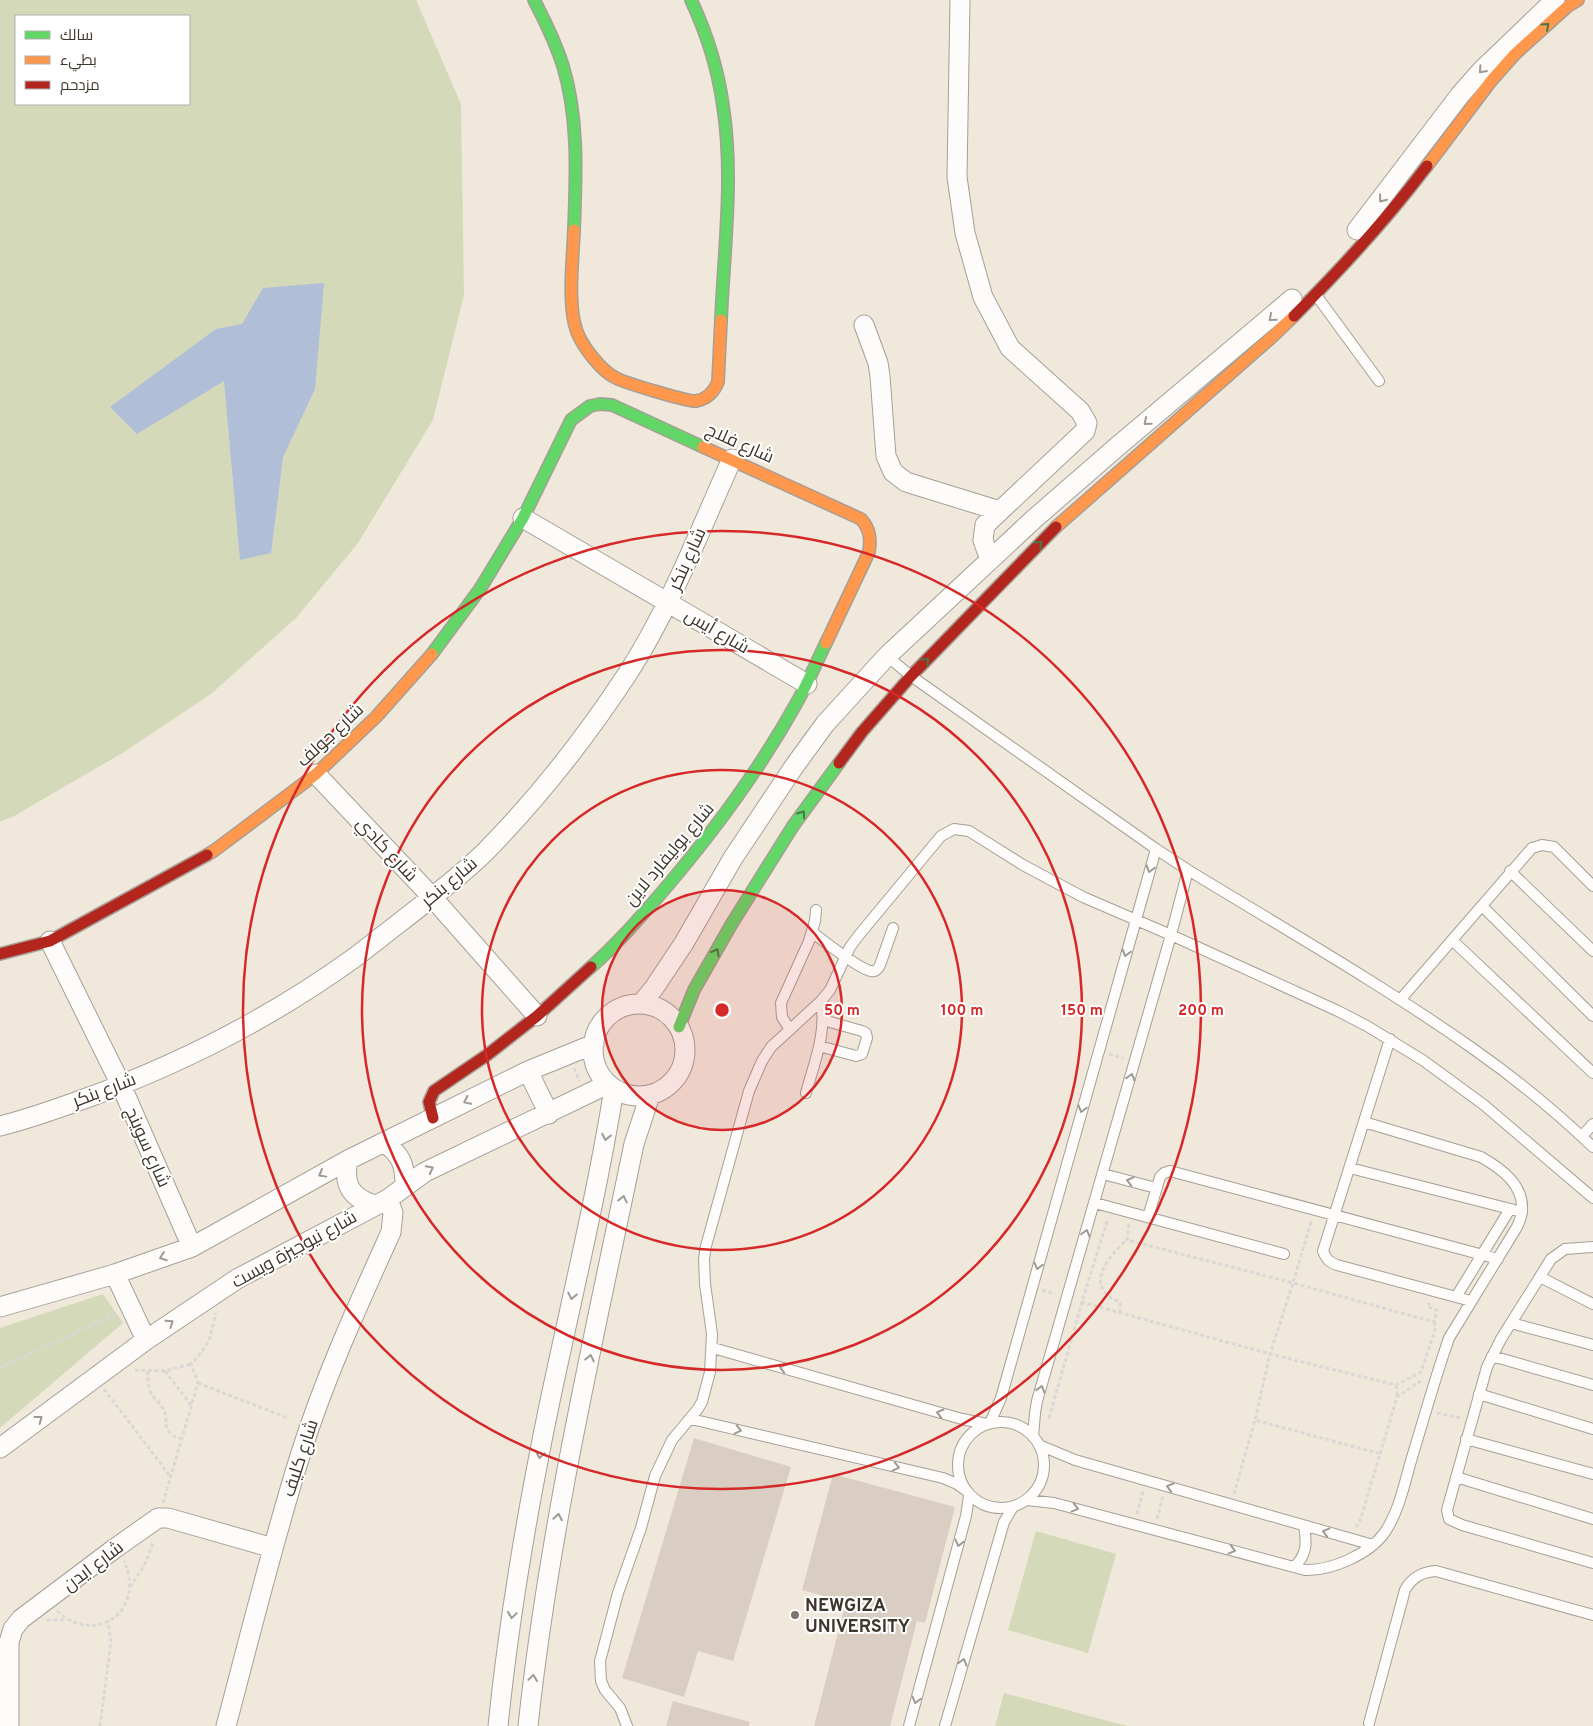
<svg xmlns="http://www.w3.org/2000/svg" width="1593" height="1726" viewBox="0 0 1593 1726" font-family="Overpass,Cairo,sans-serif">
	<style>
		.green { fill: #d4d9b9; fill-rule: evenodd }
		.water { fill: #b1bed8 }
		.building { fill: #dacec3 }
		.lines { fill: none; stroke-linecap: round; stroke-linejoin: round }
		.lane-casing { stroke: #a69f96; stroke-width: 12 }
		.street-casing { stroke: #a69f96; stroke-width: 21 }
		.fast-casing { stroke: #a69f96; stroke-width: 14 }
		.slow-casing { stroke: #a69f96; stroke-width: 14 }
		.jam-casing { stroke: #a69f96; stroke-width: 14 }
		.path { stroke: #dad8d4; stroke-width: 3; stroke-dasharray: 4 2.5; stroke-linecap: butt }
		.lane { stroke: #fdfcfa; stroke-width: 10 }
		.street { stroke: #fdfcfa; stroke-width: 19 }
		.fast { stroke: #63d668; stroke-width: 11 }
		.slow { stroke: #ff974d; stroke-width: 11 }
		.jam { stroke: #b3261e; stroke-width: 11 }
		.oneway { stroke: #4c7645 }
		.oneway2 { stroke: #9d9994 }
		.ring { fill: none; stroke: #d62828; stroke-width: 2.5 }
		.poi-dot { fill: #7c746a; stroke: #fff; stroke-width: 2 }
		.labels { text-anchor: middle; stroke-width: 4; stroke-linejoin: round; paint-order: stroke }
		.street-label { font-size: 18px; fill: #3d362d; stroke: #fff }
		.poi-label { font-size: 18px; font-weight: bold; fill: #3d362d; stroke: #fff; text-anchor: start }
		.centre { fill: #d62828; stroke: #fff; stroke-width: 2.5 }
		.ring-label { font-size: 15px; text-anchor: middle; font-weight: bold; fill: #d62828; stroke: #fff; stroke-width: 4; stroke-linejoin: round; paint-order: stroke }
	</style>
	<rect width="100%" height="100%" fill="#f1e8dc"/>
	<path class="green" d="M0 0H416L461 104 464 295 433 420 358 543 296 618 211 694 124 752 14 816 0 822ZM16 16H189V104H16Z
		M103 1294 123 1323 0 1428V1328Z
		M1036 1531 1116 1554 1088 1653 1008 1630Z
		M1004 1693 1127 1726H995Z"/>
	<path class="water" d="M324 283 315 389 283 457 271 553 240 560 224 381 137 434 110 407 216 329 242 324 263 288Z"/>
	<path class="building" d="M694 1438 791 1467 733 1661 698 1651 684 1697 622 1678Z
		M833 1474 955 1507 925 1623 917 1621 890 1726H814L846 1602 802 1590Z
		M673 1701 750 1722 749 1726H666Z"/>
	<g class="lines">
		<g class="lane-casing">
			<path id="lane" d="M1316 295 1379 381
				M887 656 911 676 1156 849 1188 870C1283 928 1381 984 1472 1048 1515 1078 1555 1111 1593 1147
				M1510 871 1593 951
				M1482 906 1593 1016
				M812 932C822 940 861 970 871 971 876 972 878 969 880 965L893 928
				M1452 940 1593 1073
				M1400 1000 1532 848 1542 845 1554 847 1593 886
				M790 1030 782 1017 781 1003 809 941 815 921 816 910
				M1390 1039 1323 1251C1326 1259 1329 1262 1337 1265L1471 1301
				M819 1046 856 1056 862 1054 867 1038 866 1033 862 1031 823 1020
				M806 1093C814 1063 827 1033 821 1001
				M1582 1136 1593 1124
				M1350 1168 1522 1212
				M1103 1174 1156 1188
				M1095 1203 1284 1254
				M1148 1217 1160 1177 1164 1173 1170 1171 1498 1259
				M1593 1247 1565 1249 1551 1259 1501 1339 1487 1367 1447 1510 1449 1519 1462 1525 1593 1563
				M1540 1277 1593 1304
				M1456 1297 1510 1209
				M1511 1323 1593 1345
				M713 1348 962 1419 987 1424
				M1492 1356 1593 1385
				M1479 1394 1593 1429
				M691 1419 943 1478 957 1484 964 1489
				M958 1465a43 43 0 1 1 86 0a43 43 0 1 1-86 0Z
				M990 1423 1001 1398 1156 849
				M1033 1437 1035 1413 1037 1401 1171 935 1188 870
				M1466 1439 1593 1474
				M1039 1445 1075 1460 1373 1545
				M1456 1477 1593 1519
				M1027 1500 1054 1503 1305 1570C1331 1571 1370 1554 1385 1532 1399 1511 1404 1485 1411 1461 1421 1427 1431 1393 1442 1359L1449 1338 1517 1227C1519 1222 1522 1216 1522 1211 1524 1185 1502 1169 1481 1157L1364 1122
				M1294 1567C1307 1555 1307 1543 1304 1526
				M1369 1723 1405 1590C1412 1577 1422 1572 1436 1571L1593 1615
				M627 1726 620 1708 605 1690 601 1681 600 1661 618 1593 641 1528 655 1476 672 1440 697 1410 702 1402 710 1372 712 1334 705 1284 704 1259 706 1246 749 1091 762 1061 771 1047 821 1001 830 990 850 947 859 935 941 836 954 829 969 831 1023 865 1083 897 1171 935 1338 1011 1367 1026 1424 1061 1484 1105 1593 1198
				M909 1726 966 1516 969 1496
				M945 1726 1004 1522 1013 1507"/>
		</g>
		<g class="street-casing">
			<path id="street" d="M960 0 957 177 965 233 983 297 1010 348 1080 411 1087 423 1085 431 985 525 983 540 990 560
				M1357 230 1460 95 1482 70 1555 0
				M864 325 878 363 880 376 886 456 893 472 906 482 1000 511
				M523 518 807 684
				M316 774 432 897 537 1016
				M50 941 121 1085 192 1247
				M641 1004 654 988 684 943 733 858 793 768 825 724 887 656 1034 519 1118 446 1292 299
				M593 1050a46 46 0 1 1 92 0a46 46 0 1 1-92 0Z
				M528 1071 549 1114
				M0 1126C29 1119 56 1109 84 1099 178 1065 272 1017 354 958 370 946 386 933 403 920 431 898 461 876 486 851 540 796 586 737 628 673 670 608 700 530 732 459
				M384 1142C401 1155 405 1164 405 1185
				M348 1160C343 1184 350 1197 374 1205
				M115 1274 146 1340
				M0 1307 115 1274 192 1247 348 1160 528 1071 594 1044
				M0 1448 146 1340 237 1279 388 1199 425 1172 608 1084
				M9 1726V1642L13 1629 21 1619 114 1549 158 1518H168L273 1548
				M226 1726C250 1636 272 1545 300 1456 324 1379 358 1305 391 1232L393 1213 388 1199
				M498 1726C509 1618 528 1507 550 1401 572 1297 597 1194 614 1089
				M528 1726C549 1530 594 1337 634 1144L650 1095"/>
		</g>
		<g class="fast-casing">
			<path id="fast" d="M534 0C545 21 556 44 563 66 579 119 576 175 574 230
				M691 0C707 34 718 69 723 106 734 175 724 250 721 320
				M432 654 480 589 523 518 571 420 590 406 600 404 612 405 703 447
				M591 967C615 946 636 922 657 898 709 838 757 774 796 704 807 685 816 663 826 643
				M679 1027 694 990 731 925 793 826 839 763"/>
		</g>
		<g class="slow-casing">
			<path id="slow" d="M1427 166 1491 81 1515 54 1568 6 1578 0
				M574 230C573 258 567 306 577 332 583 347 601 371 616 378 625 383 689 402 696 401 708 399 714 392 718 382L721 320
				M703 447 861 519C870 529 871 539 869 552L826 643
				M1056 527 1272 337 1294 316
				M207 855 215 850 316 774 376 717 432 654"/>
		</g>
		<g class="jam-casing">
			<path id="jam" d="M1294 316C1341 269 1387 219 1427 166
				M839 763 862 732 911 676 1056 527
				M0 954 50 941 207 855
				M433 1118 429 1102 434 1091 487 1055 537 1016 591 967"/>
		</g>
		<path class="path" d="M1109 1054 1123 1058
			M574 1068 580 1081
			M1311 1222 1293 1283 1434 1322 1437 1310 1428 1307 1429 1303
			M1129 1224 1127 1240 1293 1283 1270 1354 1255 1420 1381 1454
			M1042 1290 1055 1294
			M1081 1302 1270 1354 1396 1385 1421 1372 1436 1327 1434 1322
			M1120 1313V1302C1082 1288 1108 1256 1127 1240
			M0 1368 115 1314
			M135 1370 165 1371 191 1364
			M148 1371C147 1378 148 1388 152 1395 154 1399 160 1402 162 1407 172 1422 157 1430 181 1439
			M165 1371 191 1405
			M198 1383 288 1418
			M1396 1385 1397 1397
			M104 1389 170 1476
			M1437 1413 1460 1418
			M1049 1418 1082 1302 1108 1218
			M1234 1494 1255 1420
			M163 1503 198 1383 191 1364 200 1354 209 1341 216 1313
			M1137 1514 1143 1491
			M1157 1519 1163 1496
			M1355 1526H1357L1360 1521 1397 1397 1421 1381
			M130 1587 144 1566 153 1543
			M57 1611C97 1647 146 1610 124 1561
			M47 1620H66
			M100 1726 111 1641 108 1622"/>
		<use href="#lane" class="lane"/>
		<use href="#street" class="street"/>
		<use href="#fast" class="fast"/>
		<use href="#slow" class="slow"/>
		<use href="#jam" class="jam"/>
	</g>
	<defs><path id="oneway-chevron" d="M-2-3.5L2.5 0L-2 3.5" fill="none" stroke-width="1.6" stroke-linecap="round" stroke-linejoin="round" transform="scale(1.25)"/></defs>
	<g class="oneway">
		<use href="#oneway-chevron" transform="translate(1546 26) rotate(-42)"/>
		<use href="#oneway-chevron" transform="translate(1039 544) rotate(-45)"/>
		<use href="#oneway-chevron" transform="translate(926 661) rotate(-46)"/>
		<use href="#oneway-chevron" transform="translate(802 814) rotate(-55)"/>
		<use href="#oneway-chevron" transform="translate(716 952) rotate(-61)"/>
	</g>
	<g class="oneway2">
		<use href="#oneway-chevron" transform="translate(1482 70) rotate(132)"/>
		<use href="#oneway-chevron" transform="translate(1382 199) rotate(128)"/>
		<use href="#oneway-chevron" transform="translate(1272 318) rotate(140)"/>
		<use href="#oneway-chevron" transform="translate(1147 422) rotate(140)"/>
		<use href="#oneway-chevron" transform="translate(1150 869) rotate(106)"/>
		<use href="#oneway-chevron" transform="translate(1126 953) rotate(106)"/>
		<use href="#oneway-chevron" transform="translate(1131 1077) rotate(-74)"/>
		<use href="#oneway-chevron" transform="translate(467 1101) rotate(154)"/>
		<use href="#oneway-chevron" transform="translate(1082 1109) rotate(106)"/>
		<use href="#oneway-chevron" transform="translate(606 1137) rotate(101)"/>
		<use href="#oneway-chevron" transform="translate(430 1169) rotate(-28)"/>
		<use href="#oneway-chevron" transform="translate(322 1174) rotate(151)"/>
		<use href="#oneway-chevron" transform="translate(1130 1181) rotate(-166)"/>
		<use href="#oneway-chevron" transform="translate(623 1199) rotate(-78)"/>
		<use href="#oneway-chevron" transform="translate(1086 1233) rotate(-74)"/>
		<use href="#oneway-chevron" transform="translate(163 1257) rotate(161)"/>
		<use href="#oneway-chevron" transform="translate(1038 1266) rotate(105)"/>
		<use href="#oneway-chevron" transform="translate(572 1296) rotate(102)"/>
		<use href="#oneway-chevron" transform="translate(170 1323) rotate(-34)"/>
		<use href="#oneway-chevron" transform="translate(590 1358) rotate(-78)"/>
		<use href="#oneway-chevron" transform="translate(783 1368) rotate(-164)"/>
		<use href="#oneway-chevron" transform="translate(1041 1389) rotate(-73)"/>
		<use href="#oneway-chevron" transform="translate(940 1413) rotate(-164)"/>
		<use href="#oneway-chevron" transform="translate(39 1419) rotate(-37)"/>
		<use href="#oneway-chevron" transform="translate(738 1430) rotate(13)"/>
		<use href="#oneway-chevron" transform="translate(540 1455) rotate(100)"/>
		<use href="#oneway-chevron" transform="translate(896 1467) rotate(13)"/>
		<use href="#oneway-chevron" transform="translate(1170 1487) rotate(-164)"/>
		<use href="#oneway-chevron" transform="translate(1075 1508) rotate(15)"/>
		<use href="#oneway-chevron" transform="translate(558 1517) rotate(-80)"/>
		<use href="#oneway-chevron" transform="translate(1326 1532) rotate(-165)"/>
		<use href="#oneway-chevron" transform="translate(959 1543) rotate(105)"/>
		<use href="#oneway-chevron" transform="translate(1232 1550) rotate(15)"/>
		<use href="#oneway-chevron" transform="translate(512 1615) rotate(98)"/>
		<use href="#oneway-chevron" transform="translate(963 1662) rotate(-74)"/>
		<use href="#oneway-chevron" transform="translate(533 1678) rotate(-82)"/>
		<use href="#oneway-chevron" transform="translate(916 1700) rotate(105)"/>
	</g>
	<circle cx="722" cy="1010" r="120" fill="#d62828" fill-opacity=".12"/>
	<g class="ring">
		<circle cx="722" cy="1010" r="120"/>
		<circle cx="722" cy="1010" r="240"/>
		<circle cx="722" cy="1010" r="360"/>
		<circle cx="722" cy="1010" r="479"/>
	</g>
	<circle class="poi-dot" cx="795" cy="1615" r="5"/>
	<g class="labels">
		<g class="street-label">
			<text transform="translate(740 443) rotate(24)" y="6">شارع فلاج</text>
			<text transform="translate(687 559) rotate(-66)" y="6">شارع بنكر</text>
			<text transform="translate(717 631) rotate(30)" y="6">شارع أيس</text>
			<text transform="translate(330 735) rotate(-43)" y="6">شارع جولف</text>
			<text transform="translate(387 849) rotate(47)" y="6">شارع كادي</text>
			<text transform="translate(669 854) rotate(-50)" y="6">شارع بوليفارد لاين</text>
			<text transform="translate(449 882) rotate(-40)" y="6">شارع بنكر</text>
			<text transform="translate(104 1090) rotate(-21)" y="6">شارع بنكر</text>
			<text transform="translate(148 1147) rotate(66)" y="6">شارع سوينج</text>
			<text transform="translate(294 1249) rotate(-29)" y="6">شارع نيوجيزة ويست</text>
			<text transform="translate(300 1458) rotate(-72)" y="6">شارع كليف</text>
			<text transform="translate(93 1566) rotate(-37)" y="6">شارع ايدن</text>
		</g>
		<g class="poi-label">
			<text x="805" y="1611">NEWGIZA<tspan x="805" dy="21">UNIVERSITY</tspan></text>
		</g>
	</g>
	<circle cx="722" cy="1010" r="8" class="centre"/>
	<g class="ring-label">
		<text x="842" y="1015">50 m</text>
		<text x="962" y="1015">100 m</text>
		<text x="1082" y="1015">150 m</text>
		<text x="1201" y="1015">200 m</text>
	</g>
	<rect x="15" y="15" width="175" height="90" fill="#ffffff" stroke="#b1afab"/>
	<rect x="25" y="31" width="25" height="8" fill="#63d668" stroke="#b1afab"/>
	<text x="60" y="40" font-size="15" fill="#3d362d">سالك</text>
	<rect x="25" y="56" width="25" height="8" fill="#ff974d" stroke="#b1afab"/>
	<text x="60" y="65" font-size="15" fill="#3d362d">بطيء</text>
	<rect x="25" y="81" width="25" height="8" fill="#b3261e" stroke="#b1afab"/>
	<text x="60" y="90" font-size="15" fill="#3d362d">مزدحم</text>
</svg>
